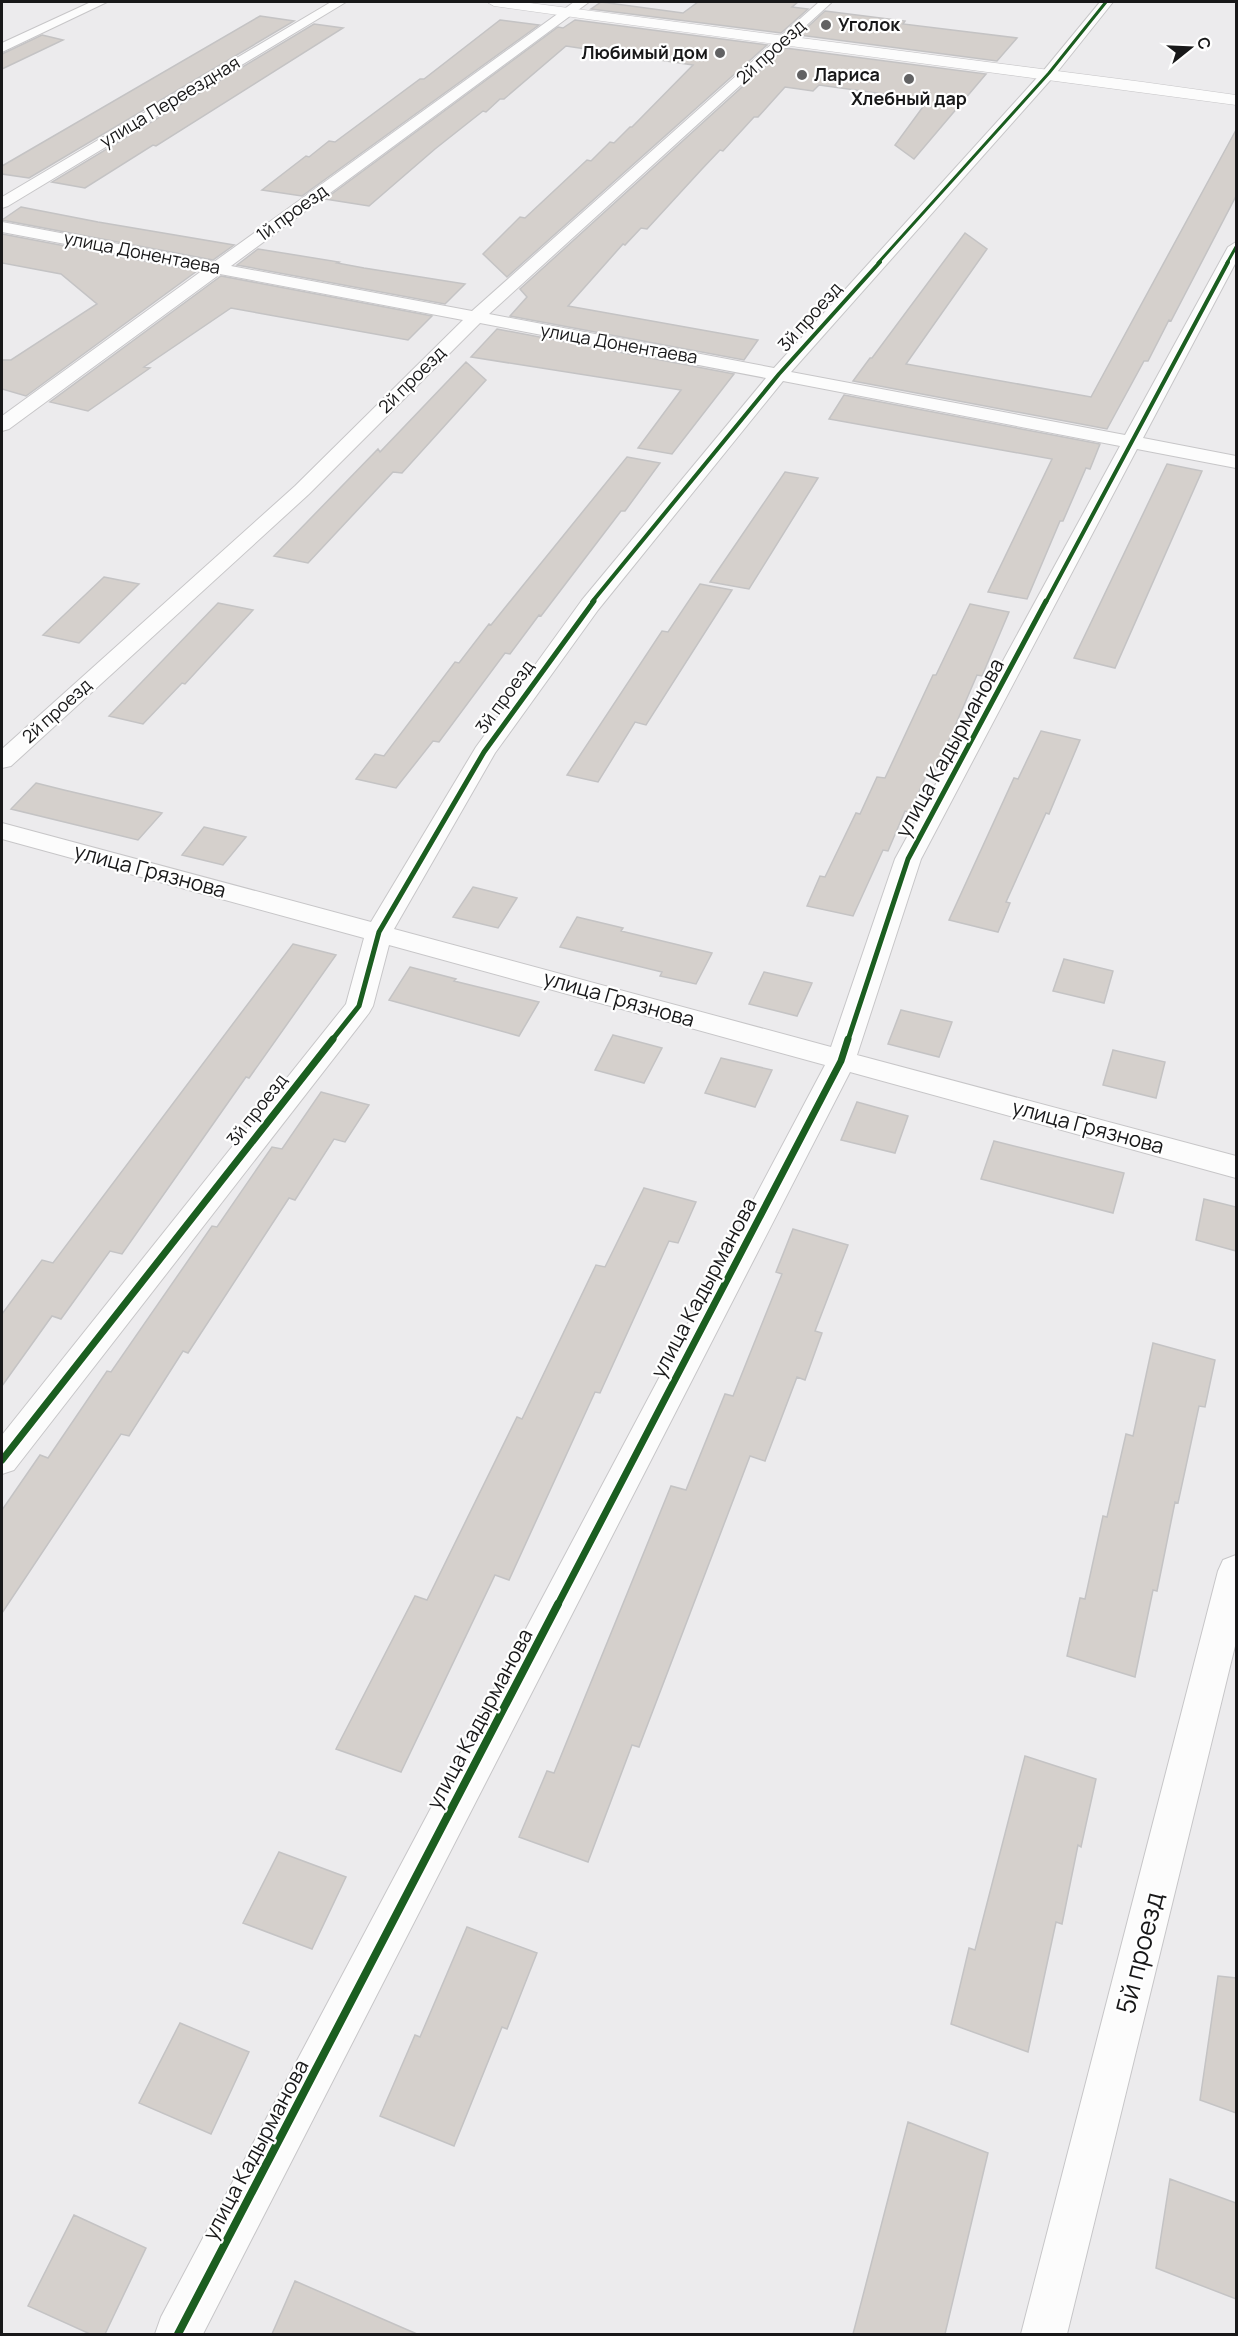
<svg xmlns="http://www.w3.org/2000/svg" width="1238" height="2336" viewBox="0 0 1238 2336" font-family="Manrope,sans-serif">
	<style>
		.building { fill: #d5d0cc; stroke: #c4c3c4; stroke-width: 1.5 }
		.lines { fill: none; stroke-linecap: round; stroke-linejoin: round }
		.minor-casing { stroke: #c7c6c8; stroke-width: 2 }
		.primary-casing { stroke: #c7c6c8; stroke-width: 1 }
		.minor { fill: #fcfcfc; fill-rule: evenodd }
		.primary { fill: #fcfcfc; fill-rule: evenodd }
		.cycleway-far4-casing { stroke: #fff; stroke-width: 4.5 }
		.cycleway-far3-casing { stroke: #fff; stroke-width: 6 }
		.cycleway-far2-casing { stroke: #fff; stroke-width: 8 }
		.cycleway-far1-casing { stroke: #fff; stroke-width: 10 }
		.cycleway-casing { stroke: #fff; stroke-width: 12 }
		.cycleway-far4 { stroke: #1b5e20; stroke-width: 3 }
		.cycleway-far3 { stroke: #1b5e20; stroke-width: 4 }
		.cycleway-far2 { stroke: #1b5e20; stroke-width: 5 }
		.cycleway-far1 { stroke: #1b5e20; stroke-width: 7 }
		.cycleway { stroke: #1b5e20; stroke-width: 8 }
		.poi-dot { fill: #626263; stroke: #fff; stroke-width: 2 }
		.labels { text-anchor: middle; stroke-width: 4.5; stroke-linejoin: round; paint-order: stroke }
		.far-poi-label { font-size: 18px; font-weight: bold; fill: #181819; stroke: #fff; text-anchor: start }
		.far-street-label { font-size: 18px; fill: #181819; stroke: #fff }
		.street-label { font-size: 21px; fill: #181819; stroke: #fff }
		.near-street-label { font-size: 26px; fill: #181819; stroke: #fff }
	</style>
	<rect width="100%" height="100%" fill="#ecebed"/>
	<path class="building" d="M601 2 683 13 698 2H798L792 7 808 9 781 33 591 9Z
		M825 11 905 21 903 24 1017 38 997 61 799 35Z
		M260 16 294 21 29 178 2 174V166Z
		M500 20 539 25 302 196 262 190 306 156 309 157 329 141 335 142 420 79H424Z
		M575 20 767 45 507 277 483 254 520 217 525 218 587 160 591 161 610 142 614 143 630 127H632L693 65 566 46 504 99H500L486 112 483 111 435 149 369 206 325 199 558 27 563 28Z
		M314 24 343 28 156 146 153 145 85 188 52 182Z
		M42 35 63 40 2 69V54Z
		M785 48 986 74 914 159 895 145 928 100 819 85 813 91 785 87 758 117H754L723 151 720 150 702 169 647 229 641 228 625 245 623 244 568 306 758 340 744 360 510 316 527 297 520 289Z
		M1236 130V196L1171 321 1169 320 1148 361H1144L1107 429 853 381 870 358H872L965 233 987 249 906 364 1091 397Z
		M21 207 98 222 234 245 213 260 2 220Z
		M2 234 197 271 26 396 2 389V360H11L97 304 61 274 2 263Z
		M258 249 339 262 337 263 364 268 465 284 445 304 237 265Z
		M221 276 432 316 408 340 231 308 144 367 150 368 88 411 50 402Z
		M497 329 734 374 672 454 638 448 681 390 471 357Z
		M466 362 486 380 402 473 393 472 308 563 274 556 378 449 380 452Z
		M844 395 1100 444 1090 469 1086 468 1063 521H1060L1027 599 988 592 1052 459 829 419Z
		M627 457 660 463 625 511H621L541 616 539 615 510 654 505 653 439 742 433 741 396 788 356 779 375 754 384 756 455 662 459 663 489 624 491 625Z
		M1167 464 1202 471 1115 668 1074 658Z
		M785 472 818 478 749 589 710 582Z
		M104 577 139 584 79 643 43 635Z
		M700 584 732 590 646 725 635 722 598 782 567 775 662 631 668 632Z
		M218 603 253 610 185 684 182 683 143 724 109 716Z
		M970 604 1009 612 982 676 977 675 936 770 929 769 910 812 905 811 888 851 883 850 853 916 807 906 820 876 825 877 856 813 860 814 877 777 885 778 933 675H936Z
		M1041 731 1080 740 1049 814 1046 813 1006 902 1010 903 998 932 949 920 1014 778 1018 779Z
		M36 783 64 790 162 813 138 840 11 809Z
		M204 827 246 837 223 865 182 855Z
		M473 887 517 898 498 928 453 917Z
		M577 917 623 928 621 931 712 953 696 984 660 976 662 972 560 947Z
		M293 944 336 955 249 1078 246 1077 122 1254 110 1251 61 1319 52 1316 2 1386V1314L42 1260 53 1263Z
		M1064 959 1113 971 1104 1003 1053 991Z
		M410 967 456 979 454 981 539 1002 519 1036 389 1000Z
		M764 972 812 983 797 1016 749 1004Z
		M901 1010 952 1022 939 1057 888 1044Z
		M613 1035 662 1048 644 1083 595 1070Z
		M1113 1050 1165 1062 1156 1098 1103 1085Z
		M721 1058 772 1070 755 1107 705 1093Z
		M321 1092 369 1105 345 1142 334 1139 295 1200 289 1198 188 1353 183 1351 129 1436 121 1434 2 1613V1510L40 1455 48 1458 107 1371 111 1372 212 1226 217 1227 272 1147 282 1149Z
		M857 1102 908 1116 895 1153 841 1140Z
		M994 1141 1124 1173 1113 1213 981 1179Z
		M644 1188 696 1202 678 1243 669 1241 600 1393 595 1392 509 1580 495 1575 401 1772 336 1749 415 1596 427 1600 517 1417 522 1419 596 1265 605 1267Z
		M1204 1199 1236 1207V1251L1196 1240Z
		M793 1229 848 1245 815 1331 822 1333 805 1380 797 1377 765 1461 750 1456 639 1747 632 1745 588 1862 519 1837 547 1771 554 1773 671 1486 686 1490 725 1394 733 1396 782 1274 776 1272Z
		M1153 1343 1215 1360 1205 1407 1199 1406 1178 1503 1175 1502 1157 1591 1153 1590 1135 1677 1067 1656 1080 1598 1085 1599 1103 1516 1107 1517 1126 1434 1133 1436Z
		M1025 1756 1096 1779 1081 1847 1078 1845 1062 1924 1056 1922 1028 2052 951 2024 969 1948 975 1950Z
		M279 1852 346 1877 312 1949 243 1923Z
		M467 1927 537 1953 507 2029 502 2027 454 2146 380 2116 415 2035 420 2037Z
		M1218 1976 1236 1978V2113L1200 2100Z
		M180 2023 249 2052 211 2134 139 2103Z
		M908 2122 988 2153 945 2334H853Z
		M1170 2179 1236 2203V2299L1156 2268Z
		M74 2215 146 2248 105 2334H90L28 2306Z
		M295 2281 417 2334H272Z"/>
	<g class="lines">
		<g class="minor-casing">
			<path id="minor" d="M91 2H107L2 52V43Z
				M331 2H346L8 206 2 208V197Z
				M574 2H589L231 266 472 311 819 2H832L489 314 774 368 1044 70 1100 2H1113L1054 76 791 372 1125 435 1228 247 1236 242V262L1143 438 1236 456V468L1137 449 921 859 857 1055 1236 1156V1178L850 1072 203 2334H155L161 2317 825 1065 389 945 373 1006 369 1013 14 1470 2 1474V1435L346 1004 364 938 2 839V823L371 922 476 747 582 600 766 378 480 323 309 494 11 766 2 768V749L295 486 463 320 220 274 9 429 2 431V416L203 270 2 232V222L214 262ZM783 381 1120 446 895 859 831 1047 394 929 495 753 598 610Z
				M1236 1555V1642L1067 2334H1021L1218 1571 1223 1560Z"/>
		</g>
		<g class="primary-casing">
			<path id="primary" d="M487 2H522L1143 82 1236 95V105L587 19 494 6Z"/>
		</g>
		<use href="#minor" class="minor"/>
		<use href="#primary" class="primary"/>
		<g class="cycleway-far4-casing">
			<path id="cycleway-far4" d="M878 263 1049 73 1106 2
				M1227 263 1236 247"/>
		</g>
		<g class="cycleway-far3-casing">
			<path id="cycleway-far3" d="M592 602 779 374 880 262
				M1046 602 1228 262"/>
		</g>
		<g class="cycleway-far2-casing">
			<path id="cycleway-far2" d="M332 1040 359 1006 379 932 484 752 594 601
				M848 1040 908 859 1046 601"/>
		</g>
		<g class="cycleway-far1-casing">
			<path id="cycleway-far1" d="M2 1460 333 1039
				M557 1606 841 1061 848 1039"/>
		</g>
		<g class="cycleway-casing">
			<path id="cycleway" d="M178 2334 558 1604"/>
		</g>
		<use href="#cycleway-far4" class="cycleway-far4"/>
		<use href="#cycleway-far3" class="cycleway-far3"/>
		<use href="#cycleway-far2" class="cycleway-far2"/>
		<use href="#cycleway-far1" class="cycleway-far1"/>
		<use href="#cycleway" class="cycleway"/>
	</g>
	<g class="poi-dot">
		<circle cx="826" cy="25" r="6"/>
		<circle cx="720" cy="53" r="6"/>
		<circle cx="802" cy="75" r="6"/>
		<circle cx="909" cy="79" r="6"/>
	</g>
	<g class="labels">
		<g class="far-poi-label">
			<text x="838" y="31">Уголок</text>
			<text x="708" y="59" text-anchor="end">Любимый дом</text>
			<text x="814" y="81">Лариса</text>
			<text x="909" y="105" text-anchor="middle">Хлебный дар</text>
		</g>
		<g class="far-street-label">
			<text transform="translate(771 52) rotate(-42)" y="6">2й проезд</text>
			<text transform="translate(170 102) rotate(-31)" y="6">улица Переездная</text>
			<text transform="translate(292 213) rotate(-36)" y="6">1й проезд</text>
			<text transform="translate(142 253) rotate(11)" y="6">улица Донентаева</text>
			<text transform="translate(810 317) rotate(-48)" y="6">3й проезд</text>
			<text transform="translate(619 344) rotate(10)" y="6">улица Донентаева</text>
			<text transform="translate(412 380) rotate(-45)" y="6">2й проезд</text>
			<text transform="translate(505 697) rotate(-54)" y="6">3й проезд</text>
			<text transform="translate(57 711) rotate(-42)" y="6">2й проезд</text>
			<text transform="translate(257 1110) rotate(-52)" y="6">3й проезд</text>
		</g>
		<g class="street-label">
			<text transform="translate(950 748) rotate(-61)" y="7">улица Кадырманова</text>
			<text transform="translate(150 871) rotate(15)" y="7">улица Грязнова</text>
			<text transform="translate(619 999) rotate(16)" y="7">улица Грязнова</text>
			<text transform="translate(1088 1127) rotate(15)" y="7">улица Грязнова</text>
			<text transform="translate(704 1288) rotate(-62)" y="7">улица Кадырманова</text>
			<text transform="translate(480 1719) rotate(-62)" y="7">улица Кадырманова</text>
			<text transform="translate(256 2150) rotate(-62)" y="7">улица Кадырманова</text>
		</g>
		<g class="near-street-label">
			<text transform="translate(1140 1953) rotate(-76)" y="9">5й проезд</text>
		</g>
	</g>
	<rect width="1238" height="2336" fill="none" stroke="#181819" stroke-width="6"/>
	<g transform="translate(1190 48) rotate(72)" stroke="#ffffff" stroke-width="4.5" paint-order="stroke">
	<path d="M0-4.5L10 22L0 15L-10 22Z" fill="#181819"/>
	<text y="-9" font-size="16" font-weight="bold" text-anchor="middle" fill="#181819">С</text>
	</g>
</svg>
